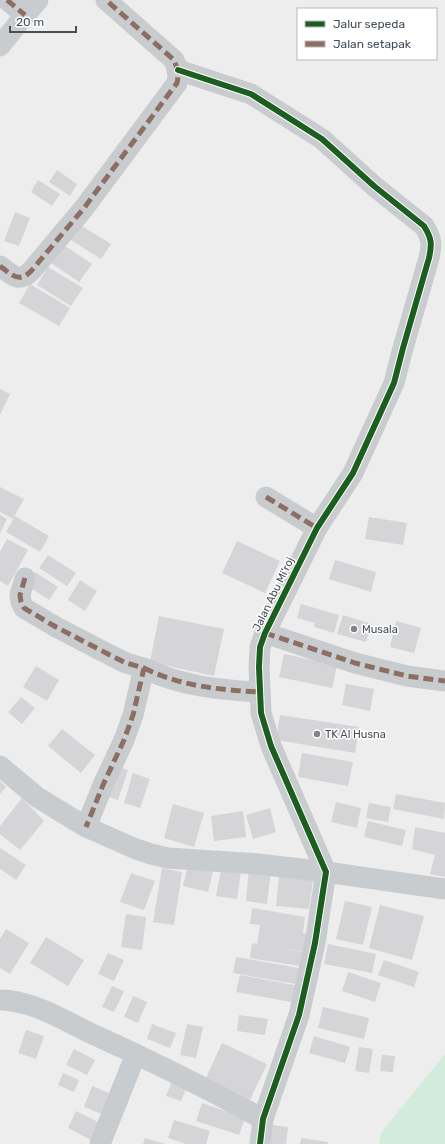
<svg xmlns="http://www.w3.org/2000/svg" width="445" height="1144" viewBox="0 0 445 1144" font-family="Rubik,sans-serif">
	<style>
		.green { fill: #d1ecdc }
		.building { fill: #d5d5d7 }
		.lines { fill: none; stroke-linecap: round; stroke-linejoin: round }
		.minor { stroke: #c9ccce; stroke-width: 21 }
		.quiet { stroke: #8d6e63; stroke-width: 5; stroke-dasharray: 10 5; stroke-linecap: butt }
		.cycleway-casing { stroke: #fff; stroke-width: 8 }
		.cycleway { stroke: #1b5e20; stroke-width: 6 }
		.poi-dot { fill: #80868c; stroke: #fff; stroke-width: 1.5 }
		.labels { text-anchor: middle; stroke-width: 3; stroke-linejoin: round; paint-order: stroke }
		.street-label { font-size: 11px; fill: #454f58; stroke: #fff }
		.poi-label { font-size: 11px; fill: #454f58; stroke: #fff; text-anchor: start }
	</style>
	<rect width="100%" height="100%" fill="#eeeded"/>
	<path class="green" d="M445 1054V1144H379L381 1133Z"/>
	<path class="building" d="M57 170 77 184 70 196 49 182Z
		M38 180 60 194 52 206 31 192Z
		M15 212 30 218 19 246 4 241Z
		M77 223 111 244 101 259 68 238Z
		M64 245 92 264 79 282 51 263Z
		M48 267 83 288 71 306 37 285Z
		M30 284 70 308 59 326 19 303Z
		M0 389 10 394 0 415Z
		M0 487 24 499 13 519 0 512Z
		M0 515 7 519 0 533Z
		M15 516 49 536 40 552 6 532Z
		M369 517 407 523 403 545 365 539Z
		M7 539 28 550 8 586 0 581V552Z
		M237 541 280 561 265 593 222 573Z
		M48 555 76 573 67 586 39 568Z
		M335 560 376 572 371 592 329 579Z
		M35 572 58 587 49 600 26 585Z
		M80 580 97 591 85 611 68 600Z
		M301 604 339 615 334 633 314 627 315 623 297 618Z
		M343 615 372 624 366 642 337 634Z
		M159 616 224 629 214 676 150 662Z
		M396 621 421 628 414 653 390 647Z
		M284 654 337 665 332 688 279 677Z
		M36 666 59 680 47 701 23 687Z
		M346 684 374 689 370 711 342 705Z
		M21 697 35 708 22 724 8 712Z
		M280 715 359 727 355 753 276 740Z
		M62 729 95 755 81 773 48 746Z
		M302 753 353 762 348 786 298 777Z
		M114 765 128 770 118 800 103 795Z
		M133 773 150 779 140 808 124 803Z
		M0 781 6 787 0 794Z
		M396 794 445 803 444 819 393 809Z
		M22 798 44 821 20 850 0 834V826Z
		M336 802 361 808 357 828 331 822Z
		M369 803 391 807 388 822 366 818Z
		M173 804 204 813 194 847 164 838Z
		M270 808 276 832 253 839 246 815Z
		M243 811 246 837 214 841 211 816Z
		M368 821 406 830 402 846 364 837Z
		M415 827 445 833V877L430 874 435 855 412 849Z
		M0 848 26 865 16 880 0 869Z
		M189 861 214 867 208 892 183 886Z
		M162 868 182 872 174 925 153 922Z
		M221 869 241 872 237 899 216 896Z
		M249 869 271 871 267 904 246 901Z
		M131 873 155 881 144 910 120 902Z
		M279 877 313 880 309 909 276 906Z
		M345 901 372 907 363 945 336 939Z
		M380 905 424 916 412 960 369 948Z
		M252 908 305 917 303 933 310 934 307 952 281 948 308 953 306 967 250 958 252 943 257 944 260 925 250 924Z
		M126 914 146 917 142 950 121 947Z
		M6 929 29 943 10 974 0 968V939Z
		M46 937 84 960 68 986 30 963Z
		M328 944 376 954 372 973 324 964Z
		M108 953 124 960 114 981 98 974Z
		M236 957 305 969 302 985 233 973Z
		M384 960 419 972 414 987 378 975Z
		M348 972 381 983 375 1002 342 991Z
		M240 975 299 986 296 1003 236 992Z
		M112 986 124 991 114 1012 102 1007Z
		M133 996 147 1002 138 1023 124 1017Z
		M323 1007 369 1018 364 1039 318 1028Z
		M239 1015 268 1019 265 1035 237 1031Z
		M152 1024 176 1033 170 1048 147 1039Z
		M187 1024 203 1027 196 1058 180 1055Z
		M26 1030 44 1036 36 1059 18 1053Z
		M314 1036 350 1047 345 1063 309 1053Z
		M222 1043 267 1064 250 1100 205 1080Z
		M359 1047 373 1049 369 1073 355 1071Z
		M74 1049 95 1060 87 1075 66 1065Z
		M382 1055 395 1056 393 1072 380 1071Z
		M63 1073 79 1080 74 1092 58 1085Z
		M172 1081 187 1086 181 1101 166 1096Z
		M92 1086 117 1096 109 1117 84 1107Z
		M202 1103 245 1118 239 1135 196 1121Z
		M76 1111 100 1123 91 1140 68 1128Z
		M174 1120 210 1131 206 1144H186L168 1138Z
		M272 1125 288 1127 286 1144H269Z
		M145 1138 166 1144H143Z
		M301 1138 328 1142V1144H300Z"/>
	<g class="lines">
		<path class="minor" d="M7 0 25 15
			M0 46 25 15 38 0
			M178 70 251 94 322 139 374 186 424 226C432 239 432 244 429 258L403 348 394 383 353 473 317 528 265 633 260 647 259 667 261 713 271 746 326 872 315 943 299 1015 263 1119 260 1144
			M0 266C12 275 19 284 32 270L84 208 177 83C179 75 177 67 174 60L106 0
			M266 497 317 528
			M25 578 20 595 21 602 24 608 56 627 108 654 126 663 144 668 133 715 124 740 103 785 86 827
			M265 633 355 663 407 676 445 681
			M144 668C180 686 220 690 259 692
			M0 766 37 797 86 827 136 849 151 854 168 858 258 864 326 872 445 889
			M0 1000C30 1000 62 1019 88 1032 148 1059 206 1088 263 1119
			M100 1144 136 1054"/>
		<path class="quiet" d="M7 0 25 15
			M0 266C12 275 19 284 32 270L84 208 177 83C179 75 177 67 174 60L106 0
			M266 497 317 528
			M25 578 20 595 21 602 24 608 56 627 108 654 126 663 144 668 133 715 124 740 103 785 86 827
			M265 633 355 663 407 676 445 681
			M144 668C180 686 220 690 259 692"/>
		<g class="cycleway-casing">
			<path id="cycleway" d="M178 70 251 94 322 139 374 186 424 226C432 239 432 244 429 258L403 348 394 383 353 473 317 528 265 633 260 647 259 667 261 713 271 746 326 872 315 943 299 1015 263 1119 260 1144"/>
		</g>
		<use href="#cycleway" class="cycleway"/>
	</g>
	<g class="poi-dot">
		<circle cx="354" cy="629" r="4"/>
		<circle cx="317" cy="734" r="4"/>
	</g>
	<g class="labels">
		<g class="street-label">
			<text transform="translate(273 594) rotate(-64)" y="4">Jalan Abu Mi'roj</text>
		</g>
		<g class="poi-label">
			<text x="362" y="633">Musala</text>
			<text x="325" y="738">TK Al Husna</text>
		</g>
	</g>
	<rect x="297" y="8" width="140" height="52" fill="#ffffff" stroke="#b5b9bc"/>
	<rect x="305" y="21" width="20" height="6" fill="#1b5e20" stroke="#b5b9bc"/>
	<text x="333" y="28" font-size="12" fill="#454f58">Jalur sepeda</text>
	<rect x="305" y="41" width="20" height="6" fill="#8d6e63" stroke="#b5b9bc"/>
	<text x="333" y="48" font-size="12" fill="#454f58">Jalan setapak</text>
	<path d="M10 26v6h66v-6" fill="none" stroke="#454f58" stroke-width="2"/>
	<text x="16" y="26" font-size="12" fill="#454f58" stroke="#ffffff" stroke-width="3" paint-order="stroke">20 m</text>
</svg>
